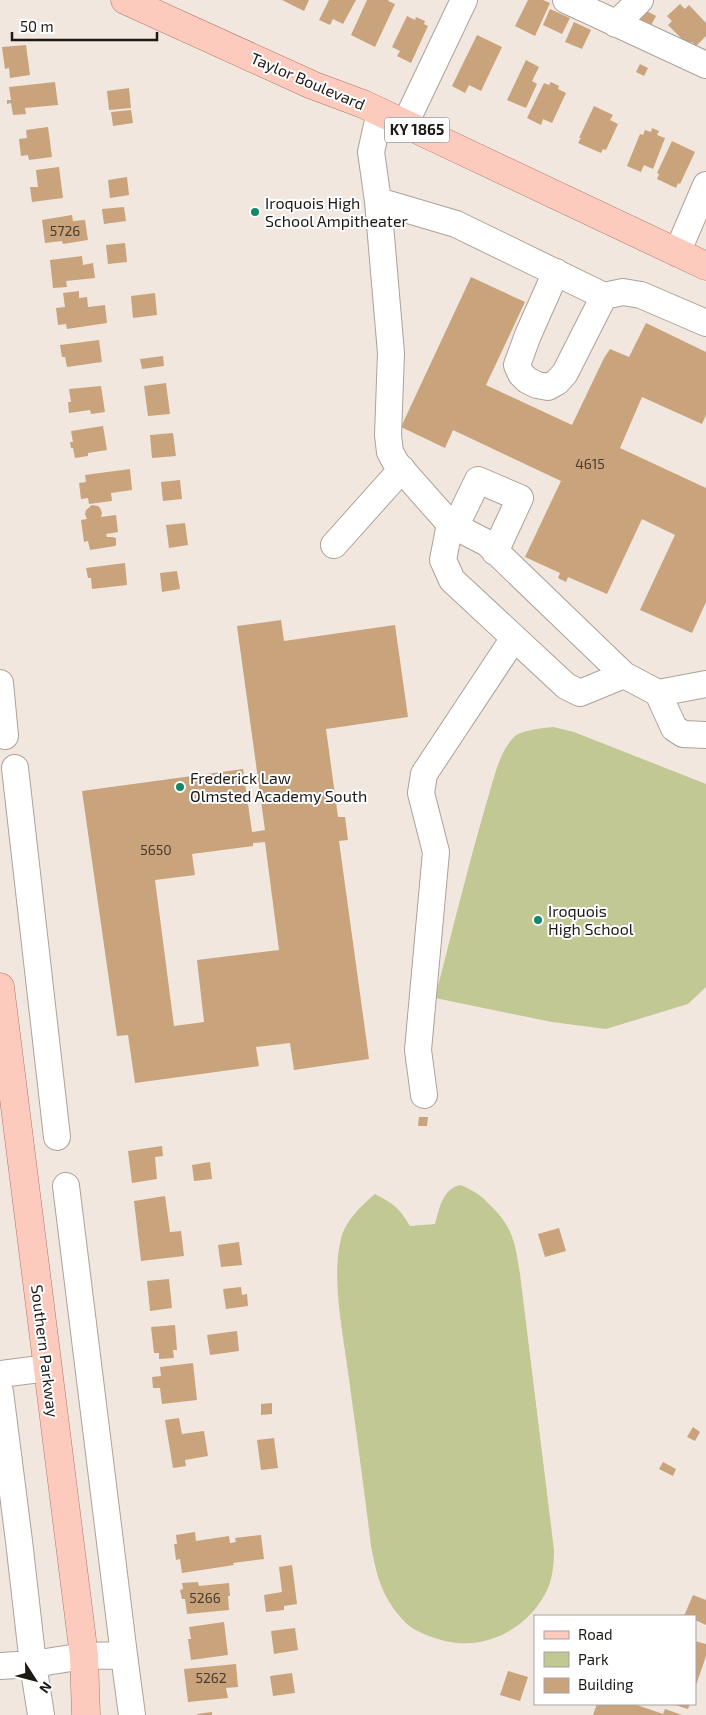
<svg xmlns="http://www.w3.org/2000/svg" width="706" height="1715" viewBox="0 0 706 1715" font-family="'Exo 2',sans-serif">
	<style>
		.green { fill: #c2c894 }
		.building { fill: #c9a37c; fill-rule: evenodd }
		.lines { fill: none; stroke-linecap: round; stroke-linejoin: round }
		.minor-casing { stroke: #aba299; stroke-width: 28 }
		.major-casing { stroke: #ae7667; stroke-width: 29 }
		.minor { stroke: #fff; stroke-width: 26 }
		.major { stroke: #fdcabe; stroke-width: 28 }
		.poi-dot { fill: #14896a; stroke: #fff; stroke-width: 2 }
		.labels { text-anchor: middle; stroke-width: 4; stroke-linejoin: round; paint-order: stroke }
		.number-label { font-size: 14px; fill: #483c30 }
		.shield { fill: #fff; stroke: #615f5c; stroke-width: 1 }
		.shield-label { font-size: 15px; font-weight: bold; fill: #1d1a16 }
		.street-label { font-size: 16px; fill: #1d1a16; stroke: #fff }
		.poi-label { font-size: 16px; fill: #1d1a16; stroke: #fff; text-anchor: start }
	</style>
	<rect width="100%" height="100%" fill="#f1e7de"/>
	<path class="green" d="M553 727 574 732 706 784V987L688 1004 606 1029 552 1022 435 998C452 932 468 866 487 801 493 782 499 752 513 738 520 730 543 728 553 727Z
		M460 1185C471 1189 481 1195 489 1204 513 1227 515 1242 520 1274L554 1550C554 1562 553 1576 548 1588 530 1629 482 1654 438 1639 428 1636 415 1631 407 1624 383 1600 377 1578 371 1546 364 1488 356 1430 348 1372 343 1333 331 1276 341 1239 345 1221 362 1205 375 1194 393 1203 400 1209 410 1226L435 1224C439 1210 442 1189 460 1185Z"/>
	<path class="building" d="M282 0H309L304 11Z
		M329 0H356L343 24 333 19 330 25 319 20Z
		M367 0H389L388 1 395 4 375 47 351 35Z
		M528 0H543L550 3 535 36 515 26Z
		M680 4 685 9 689 5 706 23V36L696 46 692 42 688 45 668 25 672 21 667 16Z
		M641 8 656 16 649 29 635 21Z
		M550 9 570 18 562 34 543 25Z
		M407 16 415 20 416 17 425 21 424 24 428 26 411 63 397 56 400 51 392 47Z
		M574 22 591 30 582 49 565 42Z
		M477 35 502 47 481 91 469 85 465 93 452 86Z
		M26 45 30 75 10 78 9 68 5 69 2 47Z
		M526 60 539 67 532 81 537 84 526 108 507 100Z
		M640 64 648 68 644 76 636 72Z
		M55 82 58 105 25 108 26 114 13 115 11 103 7 104V100H11L9 87Z
		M551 82 559 86 558 89 566 93 552 123 543 119 541 125 527 118 544 83 549 85Z
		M129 88 131 108 109 110 107 91Z
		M594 106 613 115 610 120 618 124 606 150 603 149 601 153 578 143 581 138H579Z
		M131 110 133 123 113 126 111 112Z
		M48 127 52 157 29 160 28 155 21 156 19 139 27 138 26 130Z
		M652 128 659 131 657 135 665 138 653 169 644 165 641 172 627 166 640 134 643 135 645 130 651 132Z
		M672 141 695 152 680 184 678 183 676 188 657 179 659 174 657 173Z
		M59 167 63 198 32 202 30 187H38L36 170Z
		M127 177 129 195 110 198 108 180Z
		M124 207 126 221 104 224 102 209Z
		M72 215 73 221 85 220 88 240 63 244 62 241 45 243 42 220Z
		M125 243 127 262 108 264 106 245Z
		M82 256 83 265 93 263 95 278 66 281 67 287 53 288 50 260Z
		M471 277 525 302 486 385 572 425 604 358 610 349 629 357 646 323 706 352V415L702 424 642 397 620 448 706 488V602L692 633 640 610 675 535 642 519 607 594 568 577 566 582 558 578 560 573 525 557 561 481 453 430 445 448 401 427Z
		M79 291V298L87 297 88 307 105 305 107 323 67 329 66 324 58 325 56 308 65 307 63 293Z
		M155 293 157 315 133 318 131 296Z
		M99 340 102 362 67 367 65 357H62L60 345Z
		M163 356 164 366 142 369 140 359Z
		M166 383 170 414 148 416 144 386Z
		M101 386 105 412 91 414 90 410 69 413 68 402H71L69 389Z
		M103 426 107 450 88 453V456L75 458 73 448H71L70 442H73L71 431Z
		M173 433 176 456 152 458 150 435Z
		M130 469 132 490 111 493 112 501 89 504 88 498 81 499 79 483 86 482 85 475Z
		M180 480 182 499 163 501 161 482Z
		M92 505 98 506 100 508 102 513 101 517 116 515 118 532 106 534 107 537H112L116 538V545L115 546 90 550 88 541 84 542 81 520 87 519 85 514 86 510Z
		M185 523 188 545 169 548 166 525Z
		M125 563 127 585 92 589 91 578H88L86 568Z
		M177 571 180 589 162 592 160 573Z
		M281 620 284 641 395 625 408 717 326 729 338 817H345L348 840 339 841 369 1059 294 1070 290 1043 256 1047 259 1066 135 1083 128 1035 117 1036 82 791 243 769 252 832 265 830 237 626ZM265 842 279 950 197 960 204 1022 174 1026 155 880 195 875 192 854 253 846V843Z
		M419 1117H428L427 1126H418Z
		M162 1146 163 1156 155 1157 157 1179 132 1183 128 1151Z
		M210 1162 212 1179 194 1181 192 1165Z
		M165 1196 170 1232 181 1231 184 1256 141 1261 134 1201Z
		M559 1228 566 1251 545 1257 538 1234Z
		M239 1242 242 1265 221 1267 218 1245Z
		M169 1279 172 1308 150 1311 147 1281Z
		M241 1287 242 1295 247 1294 248 1306 226 1309 223 1289Z
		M175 1325 177 1350H173L174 1358 159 1359V1353H154L151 1327Z
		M237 1331 239 1351 210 1355 207 1335Z
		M193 1363 197 1400 162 1404 160 1388H153L152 1377 161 1376 160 1367Z
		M272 1403V1414L261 1415V1404Z
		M179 1418 182 1434 204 1431 208 1456 185 1460 186 1466 173 1468 165 1420Z
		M693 1427 700 1432 695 1441 687 1437Z
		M274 1438 278 1468 261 1470 257 1440Z
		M663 1462 676 1469 673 1476 659 1469Z
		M195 1532 196 1541 229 1536 230 1543 236 1542 235 1538 261 1535 264 1559 233 1563 234 1565 182 1573 180 1559 176 1560 174 1544H177L176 1535Z
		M292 1565 297 1604 284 1606V1610L266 1612 264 1595 282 1592 279 1567Z
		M198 1582 199 1586 229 1583 230 1596H228L229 1610 187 1614 185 1599H182L180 1590 183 1589 182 1583Z
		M693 1595 706 1600V1625L695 1620V1616H684Z
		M224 1622 228 1655 191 1660 188 1639H191L189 1627Z
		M295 1628 298 1650 274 1654 271 1631Z
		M695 1641 706 1644V1656L695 1688Z
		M236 1664 238 1687 226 1688 228 1698 188 1702 184 1669Z
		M508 1671 528 1677 520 1701 500 1695Z
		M292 1673 295 1693 273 1696 270 1676Z
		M597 1704H634L663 1714 665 1709 682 1715H593Z
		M672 1704H690L688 1709Z
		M212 1712V1715H198L197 1714Z"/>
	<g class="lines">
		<g class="minor-casing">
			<path id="minor" d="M566 0 706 65
				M616 24 640 0
				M380 112 371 152 378 201 456 224 604 296 623 292 641 295 706 323
				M405 124 464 0
				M378 201 391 353 388 435 390 452 396 463 450 524 487 543 624 675 658 693 674 728 683 734 706 735
				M677 253 706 185
				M556 272 528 335 517 365 521 374 527 380 537 385 548 387 557 382 565 373 604 296
				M334 545 402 469
				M495 552 520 498 478 480 462 513 450 524 443 560 452 580 566 686 580 693 624 675
				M0 683 5 736
				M658 693 706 684
				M15 768 57 1137
				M424 1095 418 1050 436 852 421 793 424 774 514 638
				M0 1374 48 1368
				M0 1392 19 1541 33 1664 41 1715
				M124 1655 132 1715
				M0 1666 33 1664 84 1656 124 1655 66 1186"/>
		</g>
		<g class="major-casing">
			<path id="major" d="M125 0 312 85 363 104 706 266
				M0 987 84 1656 86 1715"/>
		</g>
		<use href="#minor" class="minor"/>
		<use href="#major" class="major"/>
	</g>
	<g class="poi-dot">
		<circle cx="255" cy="212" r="5"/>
		<circle cx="180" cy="787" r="5"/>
		<circle cx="538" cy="920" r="5"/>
	</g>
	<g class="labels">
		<g class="number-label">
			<text x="65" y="236">5726</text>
			<text x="590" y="469">4615</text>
			<text x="156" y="855">5650</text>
			<text x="205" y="1603">5266</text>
			<text x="211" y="1683">5262</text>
		</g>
		<rect class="shield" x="384.5" y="117.5" width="65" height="25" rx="4"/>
		<g class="shield-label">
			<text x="417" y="135">KY 1865</text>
		</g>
		<g class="street-label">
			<text transform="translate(308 81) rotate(23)" y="6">Taylor Boulevard</text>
			<text transform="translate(45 1351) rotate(83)" y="6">Southern Parkway</text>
		</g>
		<g class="poi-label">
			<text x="265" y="209">Iroquois High<tspan x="265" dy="18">School Ampitheater</tspan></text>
			<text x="190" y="784">Frederick Law<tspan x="190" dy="18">Olmsted Academy South</tspan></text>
			<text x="548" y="917">Iroquois<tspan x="548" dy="18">High School</tspan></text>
		</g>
	</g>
	<rect x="534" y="1615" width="162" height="90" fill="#ffffff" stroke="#a5a3a2"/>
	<rect x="544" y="1631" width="25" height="8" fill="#fdcabe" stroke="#a5a3a2"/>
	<text x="578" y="1640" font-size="15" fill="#1d1a16">Road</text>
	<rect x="544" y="1652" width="25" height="15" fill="#c2c894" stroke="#a5a3a2"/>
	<text x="578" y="1665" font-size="15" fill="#1d1a16">Park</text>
	<rect x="544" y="1678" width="25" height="15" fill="#c9a37c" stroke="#a5a3a2"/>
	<text x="578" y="1690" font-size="15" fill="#1d1a16">Building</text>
	<g transform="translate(35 1680) rotate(126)" stroke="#ffffff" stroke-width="4" paint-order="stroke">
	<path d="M0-4L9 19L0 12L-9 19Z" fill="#1d1a16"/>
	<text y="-8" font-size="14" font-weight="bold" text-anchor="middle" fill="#1d1a16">N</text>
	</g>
	<path d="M12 32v8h145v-8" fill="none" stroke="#1d1a16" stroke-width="2.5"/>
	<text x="20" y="32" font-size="15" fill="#1d1a16" stroke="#ffffff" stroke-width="4" paint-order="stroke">50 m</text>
</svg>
